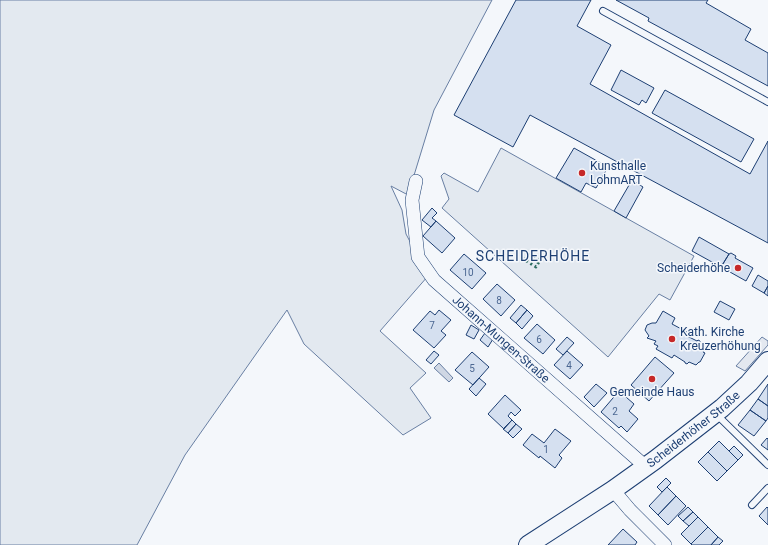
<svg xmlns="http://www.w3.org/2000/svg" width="768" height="545" viewBox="0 0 768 545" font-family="Roboto,sans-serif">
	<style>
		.green { fill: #e3e9f0; stroke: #687fa3 }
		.parking { fill: #e3e8f0; stroke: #687fa3 }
		.water { fill: #cfd7e4; stroke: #687fa3 }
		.building { fill: #d5e0f0; stroke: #1d3f73 }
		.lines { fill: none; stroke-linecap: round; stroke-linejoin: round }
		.service-casing { stroke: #1d3f73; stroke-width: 8 }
		.minor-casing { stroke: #1d3f73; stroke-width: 14 }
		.secondary-casing { stroke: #1d3f73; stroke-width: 20 }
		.service { stroke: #f4f7fb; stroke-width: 6 }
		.minor { stroke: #f4f7fb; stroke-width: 13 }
		.secondary { stroke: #f4f7fb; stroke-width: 18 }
		.hedge { stroke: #2c6c60; stroke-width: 3; stroke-dasharray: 2 3; stroke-linecap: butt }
		.poi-dot { fill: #c62828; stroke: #f4f7fb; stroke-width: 1.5 }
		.labels { text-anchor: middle; stroke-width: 3; stroke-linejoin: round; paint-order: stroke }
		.number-label { font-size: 10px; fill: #4b6792 }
		.poi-label { font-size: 12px; fill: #1d3f73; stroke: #f4f7fb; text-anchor: start }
		.street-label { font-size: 12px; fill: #1d3f73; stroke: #f4f7fb }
		.quarter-label { font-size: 14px; letter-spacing: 1px; fill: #1d3f73; stroke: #f4f7fb }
	</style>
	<rect width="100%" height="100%" fill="#f4f7fb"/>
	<path class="green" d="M0 0H492L434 110 408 195 391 186 402 210 406 234 428 276 380 331 426 373 410 388 431 418 403 435 304 344 287 310 185 455 137 545H0Z
		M501 148 694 256 670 300 659 294 608 357 442 208 449 199 441 176 444 173 478 192Z"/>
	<path class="parking" d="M762 337 768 341V345L745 371 736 366Z"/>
	<path class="water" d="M439 363 453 378 449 382 434 368Z"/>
	<path class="building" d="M516 0H591L577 26 611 45 590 84 750 174 768 141V243L530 115 513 147 454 115Z
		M616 0H708L706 3 751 29 745 40 768 53V86L648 21 649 18Z
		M621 70 654 88 646 103 642 100 639 105 611 90Z
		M665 90 754 139 741 162 652 113Z
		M574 148 608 167 596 188 586 183 581 192 556 178Z
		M632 180 643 187 626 218 614 211Z
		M432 208 437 213 432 218 436 221 431 227 422 220Z
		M436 221 455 238 442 253 423 236Z
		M699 237 729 254 721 267 692 251Z
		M731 253 736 256 735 258 753 268 746 281 721 267 729 254Z
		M464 254 486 273 472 289 450 270Z
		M758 275 768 281V286L764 293 752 286Z
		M497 284 515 300 501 316 483 299Z
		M768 286V296L764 293Z
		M720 301 735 309 729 320 714 312Z
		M521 305 527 310 516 323 510 318Z
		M439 310 451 320 441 331 446 335 434 348 413 330 430 311 435 315Z
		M527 310 533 316 522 329 516 323Z
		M663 311 675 318 672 324 687 332 685 335 697 341 698 340 700 341V344L706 347 703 352 705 353 700 362H699L696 365 689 362 687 364 685 363V362L674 355 672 358 656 349 658 346 654 344 656 341 647 338 649 336 645 330 647 325 652 323H656Z
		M537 324 555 340 543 354 524 338Z
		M471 325 479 330 474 339 466 335Z
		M485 333 493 339 488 347 480 340Z
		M567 337 574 343 563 355 556 349Z
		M434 351 439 355 431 364 426 360Z
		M567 351 583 365 570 379 554 365Z
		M472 352 489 367 473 385 455 370Z
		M655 357 674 373 649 401 631 385Z
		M479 378 486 384 476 396 469 389Z
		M596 384 607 393 594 407 584 397Z
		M768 384V406L758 399Z
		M619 391 634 404 629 411 638 419 627 432 621 426 619 428 601 412Z
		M505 395 521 410 515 416 511 412 508 416 512 420 504 429 488 414Z
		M758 399 768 406V418L766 421 750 410Z
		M750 410 766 421 754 436 738 425Z
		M512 420 516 424 508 433 503 429Z
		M516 424 522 429 513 438 508 433Z
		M555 429 571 441 559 455 562 458 555 468 540 456 539 458 523 445 532 434 544 443Z
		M767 438 768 439V450L761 445Z
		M719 441 738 460 727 471 708 452Z
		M734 446 743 455 738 460 729 451Z
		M708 452 727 471 717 481 698 462Z
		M666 478 671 483 662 492 657 487Z
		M667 487 676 496 658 515 649 506Z
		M676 496 686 506 668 525 658 515Z
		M688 507 693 512 683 521 678 516Z
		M767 507 768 508V525L759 516Z
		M693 512 698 517 689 526 683 521Z
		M698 517 708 527 691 544 681 534Z
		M708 527 718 537 711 545H692L691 544Z
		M623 529 637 542 635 545H608Z
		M718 537 723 541 719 545H711Z"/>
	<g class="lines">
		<g class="service-casing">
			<path id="service" d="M603 11 768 102
				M716 414 768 465
				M752 505 768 488"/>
		</g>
		<g class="minor-casing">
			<g id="minor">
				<path id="s1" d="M416 181 412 200 418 257 434 280 646 467"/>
				<path d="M613 490 630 510 665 545"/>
			</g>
		</g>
		<g class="secondary-casing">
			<g id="secondary">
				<path id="s2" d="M528 545 613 490 655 460 722 408 749 383 768 361"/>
			</g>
		</g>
		<use href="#service" class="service"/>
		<use href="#minor" class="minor"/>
		<use href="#secondary" class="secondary"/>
		<path class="hedge" d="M522 258 536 267 540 260 527 251"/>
	</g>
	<g class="poi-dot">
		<circle cx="582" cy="173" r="4"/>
		<circle cx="738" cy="268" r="4"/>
		<circle cx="672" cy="339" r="4"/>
		<circle cx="652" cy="379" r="4"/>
	</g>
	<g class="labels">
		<g class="number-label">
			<text x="468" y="276">10</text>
			<text x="499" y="304">8</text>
			<text x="432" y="329">7</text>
			<text x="539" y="343">6</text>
			<text x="569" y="369">4</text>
			<text x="472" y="372">5</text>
			<text x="615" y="415">2</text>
			<text x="546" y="453">1</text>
		</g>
		<g class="poi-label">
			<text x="590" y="170">Kunsthalle<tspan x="590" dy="14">LohmART</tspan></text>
			<text x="730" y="272" text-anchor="end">Scheiderhöhe</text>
			<text x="680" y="336">Kath. Kirche<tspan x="680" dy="14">Kreuzerhöhung</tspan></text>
			<text x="652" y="396" text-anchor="middle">Gemeinde Haus</text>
		</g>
		<g class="street-label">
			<text dy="4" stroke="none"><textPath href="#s1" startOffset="194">Johann-Mungen-Straße</textPath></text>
			<text dy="4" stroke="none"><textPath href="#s2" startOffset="202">Scheiderhöher Straße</textPath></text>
		</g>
		<g class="quarter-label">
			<text x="533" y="261">SCHEIDERHÖHE</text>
		</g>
	</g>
</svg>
